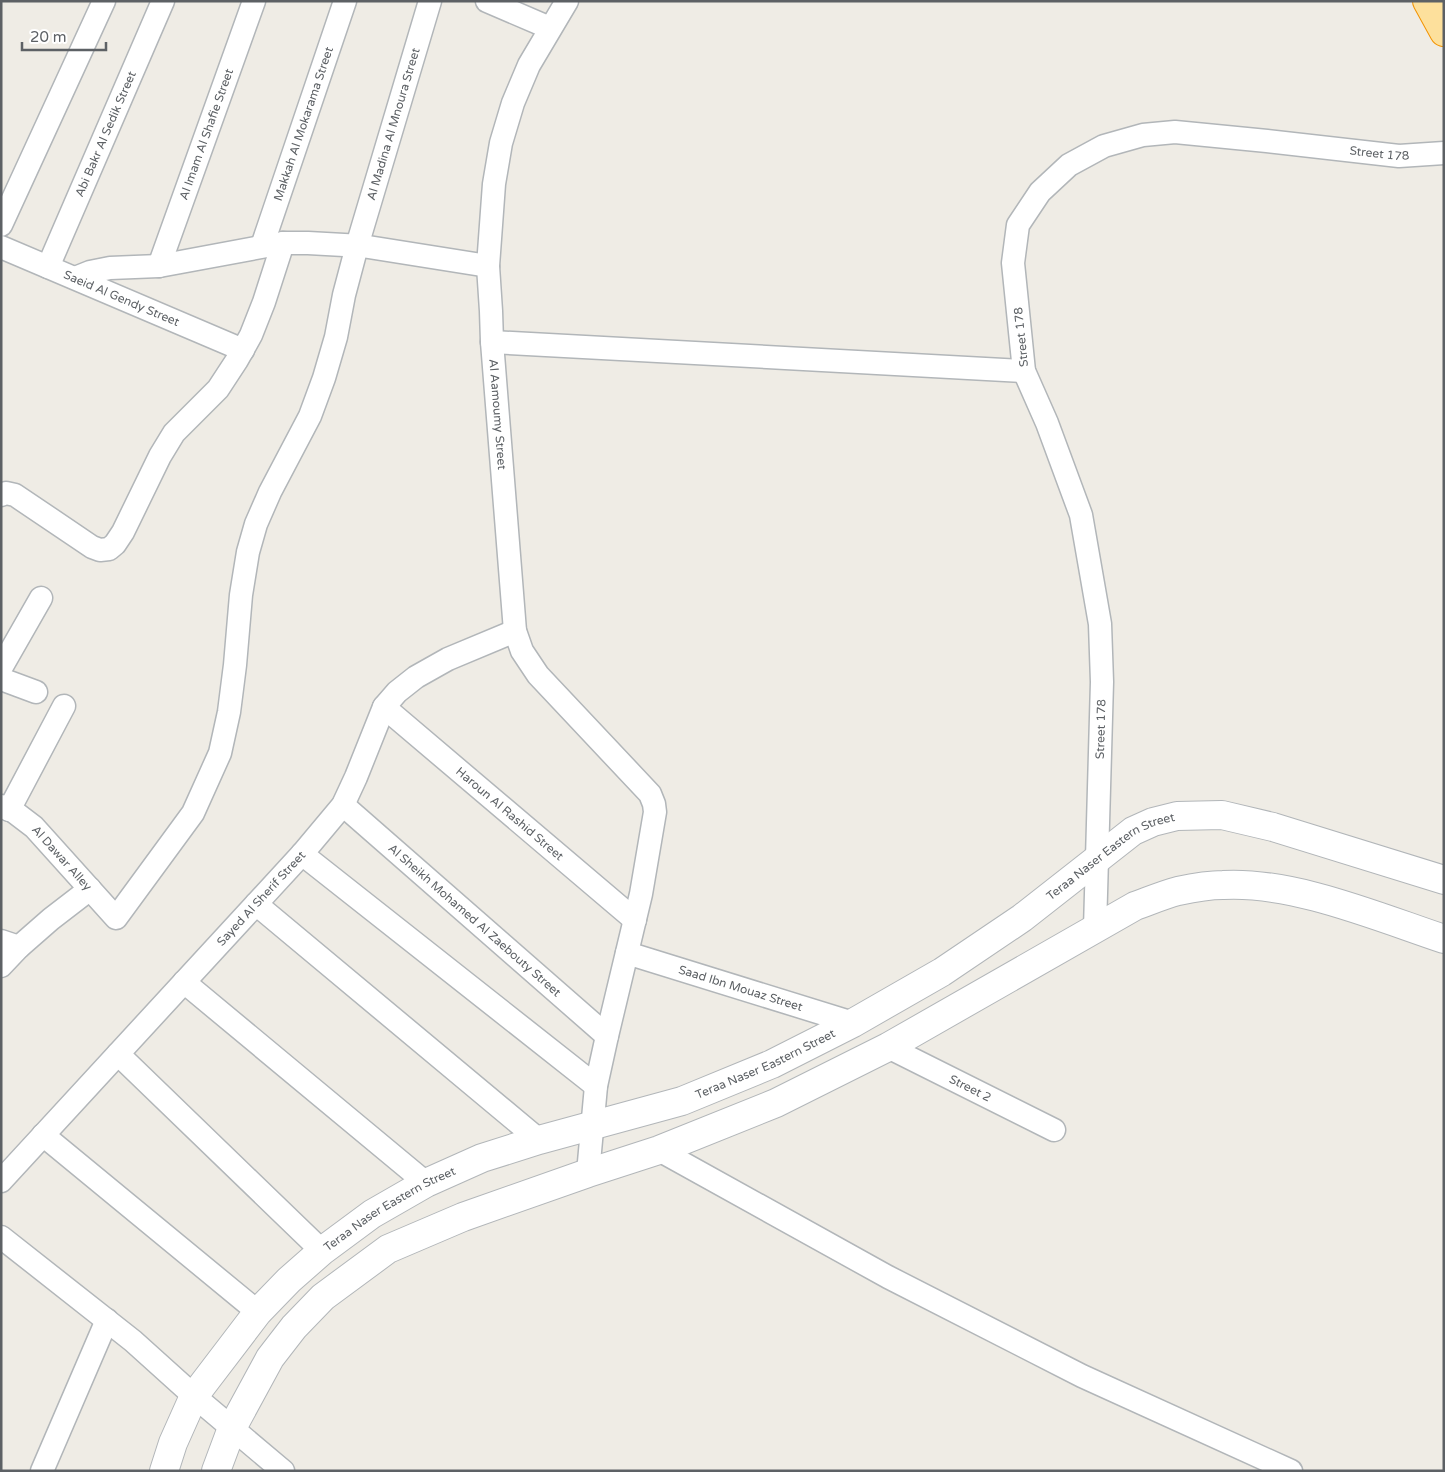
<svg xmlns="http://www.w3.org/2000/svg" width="1445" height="1472" viewBox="0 0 1445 1472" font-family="'Varela Round',sans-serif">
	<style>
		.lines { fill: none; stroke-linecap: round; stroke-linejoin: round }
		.minor-casing { stroke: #b2b6b9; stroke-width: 25 }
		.tertiary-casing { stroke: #b2b6b9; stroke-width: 30 }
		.trunk-casing { stroke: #f29302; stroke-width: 30 }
		.minor { stroke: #fff; stroke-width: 22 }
		.tertiary { stroke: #fff; stroke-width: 28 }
		.trunk { stroke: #fde09c; stroke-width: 28 }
		.labels { text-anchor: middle; stroke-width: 4; stroke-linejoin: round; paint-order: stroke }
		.street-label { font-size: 12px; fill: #5d6165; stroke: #fff }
	</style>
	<rect width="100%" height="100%" fill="#efece5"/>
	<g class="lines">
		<g class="minor-casing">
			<g id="minor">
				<path d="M487 1 550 28"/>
				<path id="s1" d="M567 1 529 65 513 103 501 143 494 184 488 266 491 311 492 342 515 631 522 651 538 675 650 794 654 804 655 812 641 894 607 1036 596 1086 588 1173"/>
				<path d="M1 225 104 1"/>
				<path id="s2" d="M262 246 345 1"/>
				<path id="s3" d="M1 247 243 350"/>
				<path id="s4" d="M159 266 254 1"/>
				<path id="s5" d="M48 267 163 1"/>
				<path d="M75 278 90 272 110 268 159 266 283 243H308L362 246 488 266"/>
				<path d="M492 342 1024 371"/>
				<path d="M1 495 6 493 15 495 92 547 100 550 109 549 115 544 123 532 160 456 174 433 218 389 237 360 251 335 264 302 283 243"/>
				<path d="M1 668 41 598"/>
				<path d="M1 679 36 692"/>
				<path id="s6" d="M384 707 635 920"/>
				<path id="s7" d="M343 805 607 1036"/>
				<path id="s8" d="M1 806 13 811 34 827 116 918 193 813 220 753 229 712 235 665 241 595 248 552 256 524 270 492 310 416 324 378 336 337 344 295 357 246 430 1"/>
				<path d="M9 810 64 706"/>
				<path d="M302 854 596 1086"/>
				<path d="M256 904 539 1140"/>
				<path id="s9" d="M1095 929 1102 682 1100 624 1081 515 1047 423 1024 371 1013 263 1018 225 1040 192 1069 165 1104 146 1143 135 1175 132 1267 141 1399 156 1444 153"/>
				<path d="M1 941 19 947 51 919 90 889"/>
				<path id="s10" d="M627 953 853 1023"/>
				<path d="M1 966 19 947"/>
				<path d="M184 982 426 1183"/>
				<path id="s11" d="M888 1047 1054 1130"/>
				<path d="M118 1054 322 1251"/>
				<path d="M43 1135 258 1312"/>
				<path d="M659 1150 888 1277 1082 1376 1291 1471"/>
				<path id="s12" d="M1 1181 302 854 343 805 356 777 384 707 397 692 416 677 448 659 515 631"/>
				<path d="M1 1237 133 1341 194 1396 283 1471"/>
				<path d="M42 1471 107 1320"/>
			</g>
		</g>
		<g class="tertiary-casing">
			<g id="tertiary">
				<path id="s13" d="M164 1471 173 1443 194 1396 258 1312 289 1280 322 1251 372 1214 426 1183 482 1158 539 1140 682 1101 772 1064 853 1023 942 972 1022 918 1133 831 1153 822 1177 816 1222 815 1273 827 1444 880"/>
				<path d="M216 1471 232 1428 270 1358 294 1327 323 1297 388 1249 463 1217 588 1173 659 1150 776 1103 888 1047 1135 906C1149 901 1163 895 1178 891 1192 888 1209 885 1223 885 1293 881 1378 917 1444 939"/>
			</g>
		</g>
		<g class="trunk-casing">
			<path id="trunk" d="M1427 1 1444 32"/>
		</g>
		<use href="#minor" class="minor"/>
		<use href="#tertiary" class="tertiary"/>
		<use href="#trunk" class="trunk"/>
	</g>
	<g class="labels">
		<g class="street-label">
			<text dy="4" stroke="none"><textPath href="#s2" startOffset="129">Makkah Al Mokarama Street</textPath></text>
			<text dy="4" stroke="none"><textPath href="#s8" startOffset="1015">Al Madina Al Mnoura Street</textPath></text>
			<text dy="4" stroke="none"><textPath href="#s5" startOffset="145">Abi Bakr Al Sedik Street</textPath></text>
			<text dy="4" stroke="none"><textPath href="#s4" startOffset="140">Al Imam Al Shafie Street</textPath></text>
			<text dy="4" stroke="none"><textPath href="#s9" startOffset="1115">Street 178</textPath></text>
			<text dy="4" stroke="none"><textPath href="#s3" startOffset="131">Saeid Al Gendy Street</textPath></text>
			<text transform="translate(1021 337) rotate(-96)" y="4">Street 178</text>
			<text dy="4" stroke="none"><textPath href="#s1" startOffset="430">Al Aamoumy Street</textPath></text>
			<text dy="4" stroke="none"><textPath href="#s9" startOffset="200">Street 178</textPath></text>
			<text dy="4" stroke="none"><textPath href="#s6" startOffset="165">Haroun Al Rashid Street</textPath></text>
			<text dy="4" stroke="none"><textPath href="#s8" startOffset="81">Al Dawar Alley</textPath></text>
			<text dy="4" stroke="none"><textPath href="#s13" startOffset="1165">Teraa Naser Eastern Street</textPath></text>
			<text dy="4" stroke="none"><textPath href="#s12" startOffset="384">Sayed Al Sherif Street</textPath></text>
			<text dy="4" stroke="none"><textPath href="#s7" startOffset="175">Al Sheikh Mohamed Al Zaebouty Street</textPath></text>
			<text dy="4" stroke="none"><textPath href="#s10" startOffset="119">Saad Ibn Mouaz Street</textPath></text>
			<text dy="4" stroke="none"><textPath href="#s13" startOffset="760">Teraa Naser Eastern Street</textPath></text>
			<text dy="4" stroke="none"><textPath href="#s11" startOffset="92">Street 2</textPath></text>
			<text dy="4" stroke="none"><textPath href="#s13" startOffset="355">Teraa Naser Eastern Street</textPath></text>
		</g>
	</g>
	<rect width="1445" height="1472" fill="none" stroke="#5d6165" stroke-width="5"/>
	<path d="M22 42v8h84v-8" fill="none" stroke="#5d6165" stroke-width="2.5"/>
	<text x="30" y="42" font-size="15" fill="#5d6165" stroke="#ffffff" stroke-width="4" paint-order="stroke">20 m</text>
</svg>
